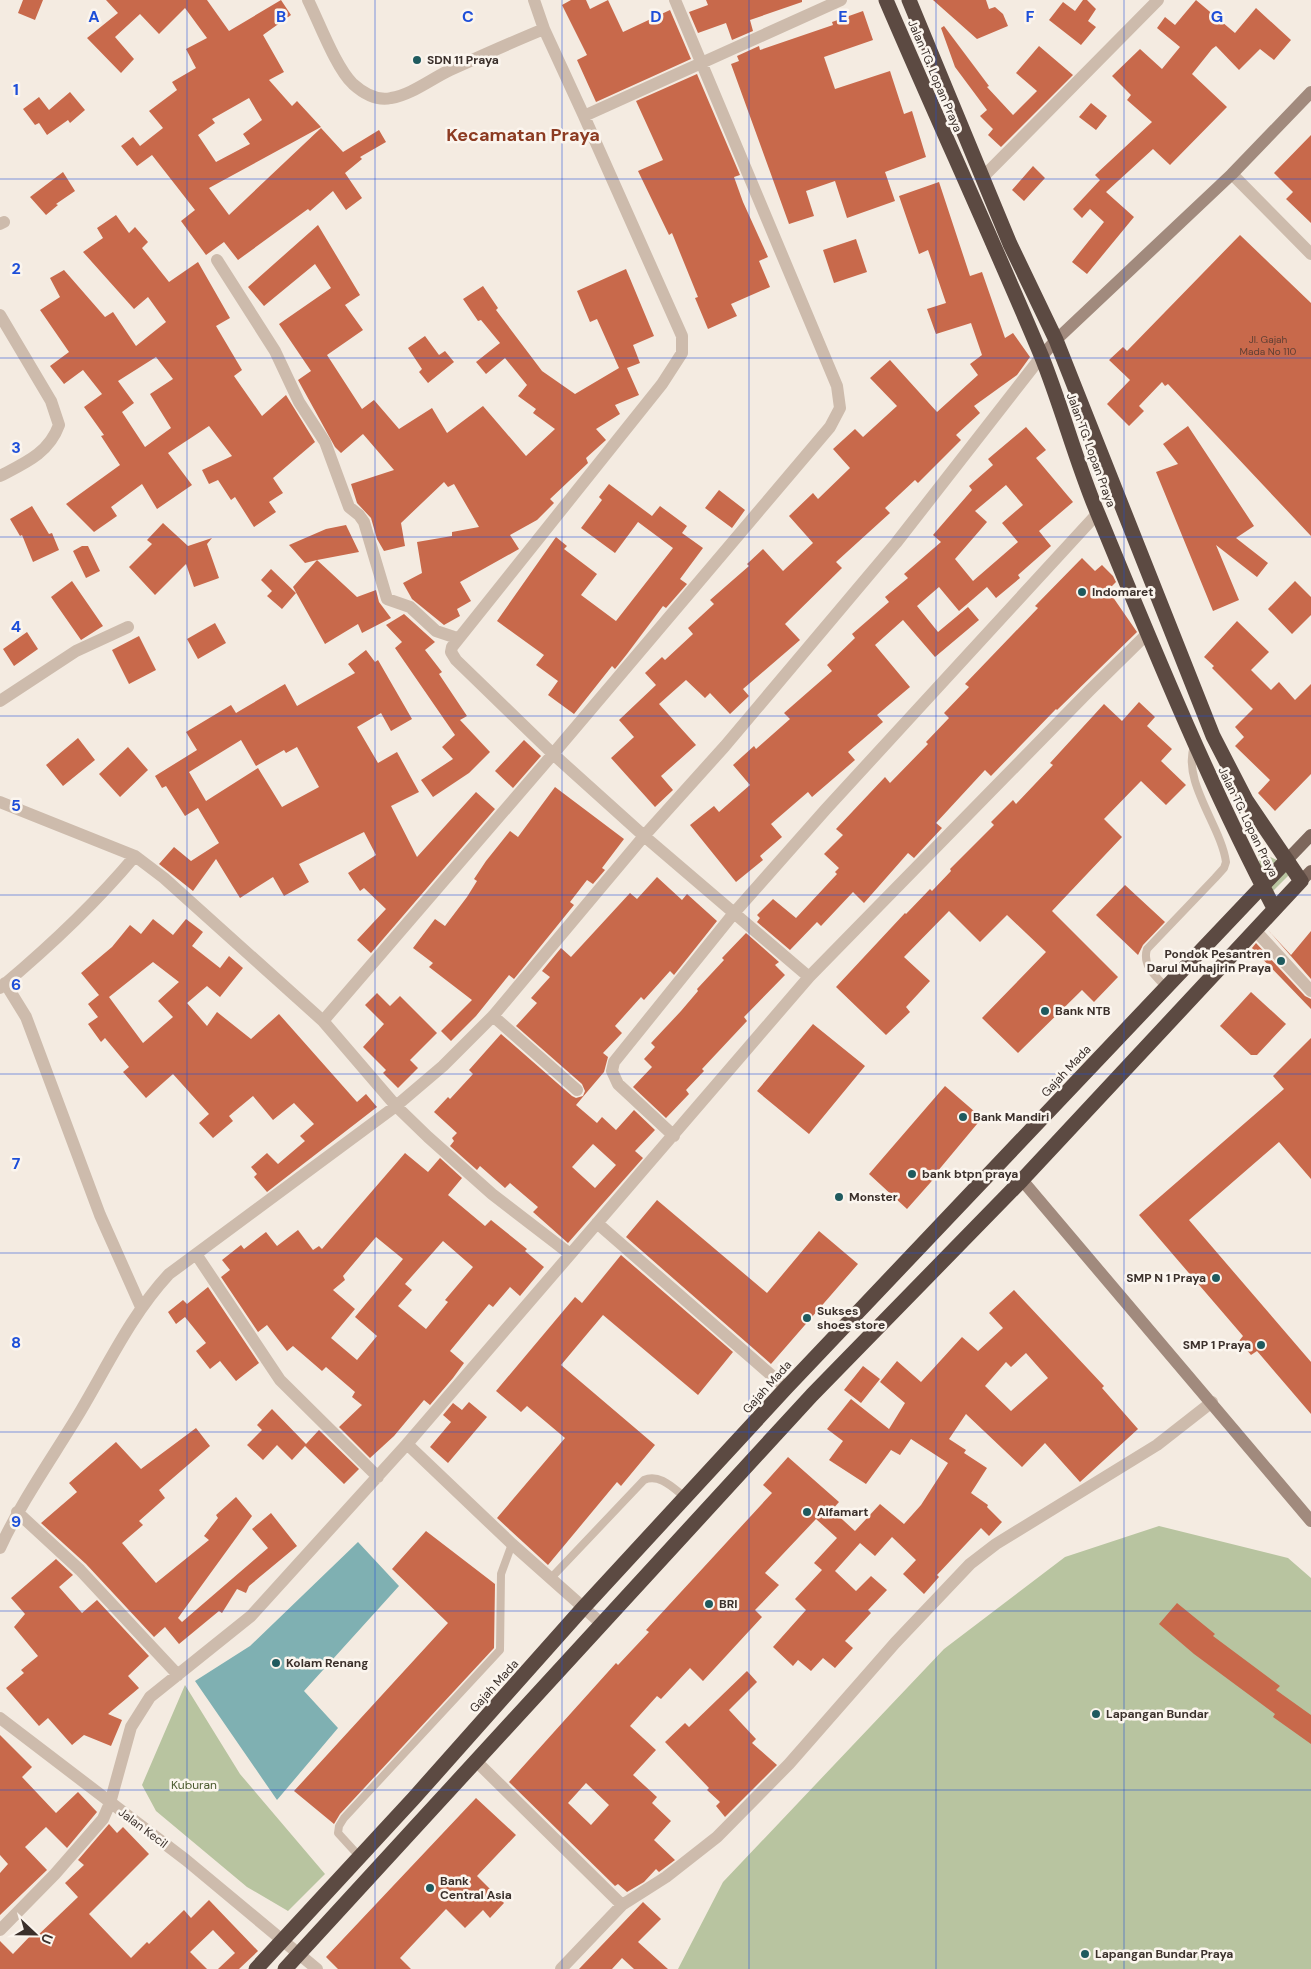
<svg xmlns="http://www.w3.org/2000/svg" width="1311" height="1969" viewBox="0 0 1311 1969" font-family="'DM Sans',sans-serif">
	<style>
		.green { fill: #b8c4a0 }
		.water { fill: #7fb0b2 }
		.building { fill: #c8694b; fill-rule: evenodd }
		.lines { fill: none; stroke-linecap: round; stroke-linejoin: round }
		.lane { stroke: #cdbbac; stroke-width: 8 }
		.street { stroke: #cdbbac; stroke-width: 12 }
		.secondary { stroke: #a18a7d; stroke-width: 12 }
		.primary { stroke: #7d675c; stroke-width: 12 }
		.highway { stroke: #5c4a42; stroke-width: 15 }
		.grid { fill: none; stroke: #1d4ed8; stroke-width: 1; stroke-opacity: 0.55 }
		.poi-dot { fill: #1f5a5e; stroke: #fbf5ee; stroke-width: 2 }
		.labels { text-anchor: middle; stroke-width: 5; stroke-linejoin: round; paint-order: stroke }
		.number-label { font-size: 10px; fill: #5e3e33 }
		.poi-label { font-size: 12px; font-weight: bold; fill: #3b302b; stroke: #fbf5ee; text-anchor: start }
		.street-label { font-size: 12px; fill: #3b302b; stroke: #fbf5ee }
		.park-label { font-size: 12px; fill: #4a5a2e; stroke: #fbf5ee }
		.district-label { font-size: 18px; font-weight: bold; fill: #8c3b22; stroke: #fbf5ee }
		.grid-label { font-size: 16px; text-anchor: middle; font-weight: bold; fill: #1d4ed8; stroke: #fbf5ee; stroke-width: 5; stroke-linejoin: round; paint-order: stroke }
	</style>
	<rect width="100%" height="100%" fill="#f4ebe1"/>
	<path class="green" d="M1258 851 1295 869 1264 900Z
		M1159 1526 1288 1558 1311 1578V1969H678L723 1882 944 1649 1065 1557Z
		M185 1685 240 1774 325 1874 288 1911 247 1887 156 1811 142 1785Z"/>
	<path class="water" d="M358 1542 399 1586 304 1691 338 1728 277 1800 195 1681 250 1646Z"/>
	<path class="building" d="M23 0H43L35 20 18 13Z
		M106 0H207L229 31 281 0 291 15 263 35 284 72 269 80 292 106 297 101 321 127 209 188 229 215 321 128 343 152 379 130 386 142 360 157 362 159 345 173 362 198 346 210 333 191 310 211 308 209 238 260 224 242 206 255 181 221 195 210 152 155 137 166 121 146 133 137 140 146 163 128 149 111 177 90 172 82 196 68 186 49 207 38 185 8 159 34 140 14 115 37 134 59 121 73 87 38 118 13ZM249 98 262 120 243 134 250 144 216 162 198 135 215 123 212 119Z
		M571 0H586L590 9 608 0 623 32 670 10 691 59 596 102 577 60 587 55 562 5Z
		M706 0H802V2L750 20 753 31 732 40 726 23 698 33 689 12 708 5Z
		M933 0H986L989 9 995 7 1003 14 1008 26 977 39Z
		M1083 0H1087L1096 9 1088 21 1096 27 1081 45 1049 20 1063 2 1075 11Z
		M1196 0 1235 33 1256 8 1291 40 1274 60 1260 49 1239 70 1216 46 1212 49 1192 74 1227 107 1170 165 1153 149 1106 192 1134 217 1087 274 1072 262 1104 222 1090 209 1082 218 1073 209 1100 180 1095 175 1152 122 1127 100 1131 95 1112 76 1140 49 1162 69 1180 47 1157 28 1165 17 1175 25Z
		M863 11 873 40 824 57 835 89 890 71 904 114 912 111 926 157 885 172 895 201 847 218 835 181 806 191 814 216 789 224 731 64 739 61 737 56 759 46 760 50 833 25 832 22Z
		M944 26 989 86 987 87 1013 115 1037 91 1016 73 1039 46 1073 75 1001 147 988 135 993 129 980 116 987 110 955 67 941 28Z
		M697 74 740 175 734 177 743 202 768 257 759 261 770 287 731 304 737 316 708 329 695 298 698 297 672 233 669 235 638 171 663 160 636 101Z
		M70 92 85 110 70 123 68 120 47 135 39 123 35 125 23 109 39 97 49 110Z
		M1091 103 1107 116 1096 130 1079 117Z
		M1311 135V223L1286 199 1293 192 1274 173Z
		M1033 166 1045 178 1024 201 1012 190Z
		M63 172 75 191 56 204 58 205 46 215 30 197Z
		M939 182 970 276 982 272 1005 338 1013 333 1030 357 1017 375 974 406 980 413 956 435 961 440 918 483 915 480 885 508 890 513 836 562 842 568 785 624 800 640 743 689 749 696 730 714 710 693 705 698 686 680 659 704 696 745 661 776 673 790 655 807 611 758 634 737 619 720 656 685 645 673 662 657 665 660 693 634 688 628 714 604 710 600 749 566 747 564 763 549 783 571 813 543 789 516 813 493 818 499 850 468 833 449 855 429 863 437 897 406 870 378 890 360 937 412 978 375 970 364 982 355 971 323 936 334 927 309 946 303 928 250 919 254 899 196Z
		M116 215 129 233 135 227 148 242 142 248 169 282 198 262 230 318 216 326 242 370 234 376 262 416 286 395 315 442 273 478 283 493 269 502 276 512 254 527 235 497 231 500 218 480 209 484 202 470 232 456 209 426 168 453 192 485 157 509 142 484 111 507 117 516 94 532 66 504 120 465 101 436 104 435 84 407 102 394 83 370 64 384 50 366 69 352 40 310 60 297 50 278 64 270 105 317 113 312 136 346 166 322 148 297 134 309 83 252 103 238 97 228ZM156 357 173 379 150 394 171 428 145 447 122 412 134 403 118 381Z
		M318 225 360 295 345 305 363 330 327 355 362 409 374 400 399 429 432 408 447 433 483 406 526 456 555 429 533 413 536 409 518 396 527 385 505 358 486 374 476 362 500 343 481 320 478 321 463 299 483 286 498 308 496 310 542 371 575 394 619 368 597 319 590 322 577 291 626 269 654 336 633 345 640 363 627 368 639 395 615 405 620 414 596 429 606 440 586 458 588 463 550 499 554 503 537 520 510 535 519 549 460 582 471 601 457 609 460 616 444 625 412 599 403 583 422 573 417 542 452 536V532L479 527 454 484 448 487 444 482 401 523 405 546 384 551 377 539 371 518 357 503 351 484 394 470 363 434 341 453 335 447 298 380 311 371 279 324 331 288 315 264 264 306 248 287Z
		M1240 235 1311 303V536L1168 384 1165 386 1162 382 1139 406 1144 411 1129 426 1107 404 1130 380 1109 360 1123 347 1127 351Z
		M856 239 867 272 834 283 823 250Z
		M425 336 439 355 445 351 454 362 428 383 419 372 422 369 408 348Z
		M1188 426 1254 526 1236 538 1268 563 1257 577 1216 545 1239 600 1213 611 1156 472 1178 464 1163 444Z
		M1026 427 1046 450 1036 458 1073 502 1039 531 1051 546 1018 575 1020 578 996 598 987 587 959 611 939 587 917 606 938 632 968 607 979 620 935 657 903 620 875 645 910 687 877 715 883 722 848 752 855 760 812 797 808 792 771 824 782 837 760 856 763 860 736 882 690 825 714 806 719 812 750 785 733 765 754 746 756 749 790 719 784 713 832 671 827 665 855 638 852 634 889 602 885 597 908 578 904 574 941 542 933 535 972 490 969 486 993 465 988 459ZM1006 485 1023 505 1002 523 1018 542 973 581 955 559 987 522 975 511Z
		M609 484 652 516 660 506 687 526 682 533 703 548 680 579 687 584 666 608 663 606 627 654 615 669 612 666 574 714 548 695 558 681 536 665 544 655 497 621 556 537 567 546 564 549 597 574 581 595 616 621 673 548 638 522 615 553 581 528 602 500 599 497Z
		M719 490 745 510 732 528 705 508Z
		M32 506 49 534 52 533 59 550 33 562 22 535 20 536 10 519Z
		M163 523 188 546 212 538 207 544 219 578 194 587 186 564 155 595 129 567 152 544 147 540Z
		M346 525 359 552 317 560 357 597 376 590 379 602 391 618 362 633 358 624 325 644 293 587 317 560 305 563 289 545 326 529Z
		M82 546H88L100 571 86 578 73 551Z
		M1082 558 1095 571 1102 565 1113 576 1116 582 1108 590 1137 632 1057 710 1056 709 991 776 985 770 936 823 942 828 914 858 908 853 864 903 853 892 821 926 817 922 790 950 757 922 760 918 757 915 773 899 796 918 837 874 835 872 839 868 824 854 843 835 836 829 885 777 890 783 928 744 926 742 949 718 944 713 969 687 965 684 1038 608 1035 606Z
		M271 569 296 593 282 609 267 596 272 591 261 580Z
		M72 581 103 626 81 640 51 597Z
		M1295 581 1311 597V615L1292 634 1268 609Z
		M404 614 435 642 425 650 442 672 439 674 467 716 460 720 490 752 469 773 433 797 421 780 453 759 442 747 455 735 395 648 402 642 386 625Z
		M1237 621 1269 652 1251 670 1271 690 1279 682 1295 700 1311 684V774L1275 811 1258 793 1270 780 1235 746 1244 737 1235 727 1253 709 1212 668 1214 666 1204 657Z
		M215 623 226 643 198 659 187 639Z
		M27 632 38 649 14 666 3 649Z
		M139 636 156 670 129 684 112 650Z
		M366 650 375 662 378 660 412 719 391 731 381 713 357 727 378 763 397 752 419 792 391 806 417 857 476 792 495 809 371 953 357 940 386 909 364 888 360 891 348 873 376 855 364 832 299 864 309 882 284 896 273 877 240 898 216 859 193 891 159 864 174 847 191 861 219 843 198 808 185 816 166 786 162 788 155 776 197 750 186 732 231 705 236 713 285 684 297 706 355 673 348 664ZM241 740 256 766 284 750 286 753 297 747 319 787 282 807 258 768 206 801 189 772Z
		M1139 702 1155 717 1147 726 1172 749 1161 761 1186 785 1166 805 1141 781 1104 819 1122 837 1052 911 1118 977 1094 1002 1082 990 1018 1053 982 1018 1046 952 1007 915 980 942 949 911 904 957 930 981 906 1007 910 1012 886 1035 836 987 905 913 906 914 930 889 932 891 951 871 950 869 994 825 991 822 1013 800 1016 804 1053 765 1050 763 1104 704 1122 721Z
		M78 738 95 760 63 786 46 765Z
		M524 740 541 756 513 788 495 771Z
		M128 747 148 770 120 797 99 774Z
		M555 787 624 839 602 868 605 870 593 884 587 880 570 902 574 905 514 979 509 975 476 1016 451 1041 441 1031 472 1000 429 967 433 963 413 948 435 919 445 926 467 897 477 881 474 879 486 861 510 831 518 837Z
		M657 877 682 900 687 894 717 921 674 975 670 971 644 1000 641 997 615 1026 622 1033 603 1053 608 1057 604 1072 576 1105 597 1123 602 1117 616 1130 634 1110 655 1130 635 1151 643 1158 568 1243 533 1212 538 1207 510 1183 505 1188 480 1166 477 1170 450 1146 454 1141 452 1138 457 1133 434 1112 448 1097 450 1099 473 1074 469 1070 501 1034 572 1096 576 1098 583 1096 585 1091 582 1084 516 1026 537 1003 531 998 550 977 542 971 561 948 571 957 630 893 637 899ZM593 1144 616 1165 595 1188 572 1167Z
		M1125 885 1165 922 1143 945 1138 955 1096 915Z
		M153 919 173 935 186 919 203 932 192 946 220 968 229 956 243 968 220 997 207 986 187 1003 207 1026 217 1012 251 1039 279 1014 357 1102 366 1094 377 1107 267 1192 254 1177 257 1174 251 1167 267 1153 278 1164 305 1141 300 1136 314 1124 294 1103 273 1120 253 1096 229 1116 233 1121 213 1138 199 1123 209 1114 173 1074 146 1098 123 1072 129 1067 105 1038 101 1042 88 1024 98 1017 88 1004 99 995 81 973 112 947 130 925 141 934ZM153 962 179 982 158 1001 173 1017 143 1043 109 997Z
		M1268 930 1291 955 1311 931V979Z
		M746 933 779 962 775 965 785 975 744 1017 747 1021 702 1069 704 1071 686 1090 689 1094 666 1118 633 1087 652 1067 644 1059 655 1047 651 1043 681 1011 698 991 697 989 724 960 722 958Z
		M1256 943 1305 996 1311 999V1009L1252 948Z
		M1251 992 1286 1024 1257 1055H1251L1220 1026Z
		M377 993 390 1006 400 996 437 1033 410 1060 418 1068 398 1088 383 1073 386 1070 363 1047 384 1024 365 1005Z
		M813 1024 865 1066 809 1134 757 1091Z
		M1311 1038V1179L1279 1142 1189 1220 1311 1362V1414L1257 1351 1251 1355 1239 1341 1243 1336 1139 1215 1284 1089 1273 1076Z
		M945 1086 982 1118 937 1172 938 1174 907 1209 869 1174Z
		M405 1153 428 1172 440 1158 462 1178 448 1195 485 1226 491 1220 527 1249 525 1251 544 1267 520 1296 510 1287 493 1307 489 1304 450 1351 464 1363 453 1378 430 1405 424 1400 394 1436 370 1458 339 1427 362 1405 352 1397 355 1392 326 1367 322 1371 293 1346 287 1351 267 1325 258 1332 221 1277 230 1270 222 1260 241 1245 244 1249 266 1232 277 1246 298 1230 313 1250 319 1246 322 1249ZM376 1237 403 1259 355 1317 377 1336 357 1360 331 1338 355 1309 333 1290 345 1280 343 1276ZM443 1241 473 1267 445 1300 448 1302 426 1329 398 1306 412 1290 405 1284Z
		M657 1200 767 1293 819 1231 858 1264 771 1364 626 1237Z
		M621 1255 733 1352 698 1395 603 1315 561 1365 655 1445 621 1486 617 1482 548 1565 497 1518 565 1438 527 1406 521 1412 496 1391 575 1297 582 1303Z
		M208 1287 259 1363 236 1381 220 1361 210 1369 196 1351 206 1343 185 1317 176 1324 168 1312 183 1300 187 1304Z
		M1014 1290 1104 1386 1102 1388 1138 1429 1080 1482 1045 1443 1022 1467 966 1414 949 1439 966 1450 964 1453 987 1468 971 1493 988 1505 987 1507 1002 1522 989 1536 981 1528 937 1575 939 1577 924 1594 903 1574 916 1560 892 1537 875 1556 860 1543 835 1571 856 1591 871 1576 887 1590 868 1610 871 1613 845 1641 853 1648 835 1668 823 1658 811 1671 798 1660 793 1666 773 1647 806 1610 795 1599 822 1570 814 1563 837 1538 816 1519 765 1573 779 1585 755 1610 762 1617 703 1681 690 1668 661 1699 657 1696 630 1726 656 1750 633 1775 657 1797 652 1803 671 1821 654 1840 675 1860 659 1872 656 1869 644 1882 627 1892 618 1884 615 1886 509 1782 616 1663 618 1665 649 1632 646 1630 772 1493 763 1485 788 1457 839 1502 832 1510 855 1531 880 1504 904 1524 921 1505 948 1463 911 1439 900 1455 891 1450 866 1484 829 1460 843 1441 827 1429 851 1399 889 1429 905 1403 880 1382 897 1361 921 1382 962 1337 978 1351 1003 1328 989 1313ZM1026 1353 1048 1378 1011 1411 985 1386 1006 1362 1011 1367ZM586 1783 609 1805 591 1825 568 1803Z
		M863 1366 880 1379 861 1403 844 1390Z
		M469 1402 487 1417 448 1463 430 1447 451 1422 443 1415 453 1403 462 1410Z
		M272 1409 306 1444 319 1430 359 1469 344 1484 305 1446 292 1460 277 1445 263 1460 247 1445 262 1430 257 1425Z
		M196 1428 210 1446 159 1490 165 1498 139 1521 143 1525 122 1543 156 1583 209 1540 204 1536 218 1518 216 1515 236 1497 252 1516 178 1618 182 1622 268 1548 252 1529 271 1513 297 1546 249 1586 246 1593 237 1589 222 1613 219 1611 179 1644 165 1627 154 1637 86 1564 41 1523 77 1492 69 1483 116 1442 141 1469Z
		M426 1531 495 1584 494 1648 340 1814 334 1824 294 1791 448 1623 392 1569Z
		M56 1559 73 1575 59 1587 82 1613 97 1600 149 1656 128 1676 139 1688 108 1714 122 1720 111 1746 84 1735 72 1745 48 1718 39 1726 6 1688 24 1673 21 1670 38 1656 14 1627 25 1614 11 1598Z
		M1177 1603 1215 1634 1213 1636 1280 1686 1276 1690 1311 1715V1744L1273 1717 1275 1714 1194 1654 1159 1624Z
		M747 1671 757 1682 729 1710 756 1739 752 1743 777 1765 725 1817 716 1806 720 1802 707 1790 709 1788 665 1742 685 1723 689 1727Z
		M0 1735 32 1767 22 1777 56 1813 78 1792 97 1812 67 1848 46 1827 25 1847 47 1870 0 1915V1873L8 1864 0 1855Z
		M476 1798 516 1835 477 1876 504 1903 490 1918 483 1910 465 1928 446 1909 400 1958 411 1969H338L326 1957Z
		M109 1824 117 1833 123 1827 149 1854 89 1914 131 1958 147 1942 149 1944 184 1910 191 1918 209 1900 258 1951 239 1969H218L235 1953 213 1930 190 1952 207 1969H0V1941L13 1954 33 1933 36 1937 78 1897 65 1883 84 1865 78 1860Z
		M643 1902 661 1919 638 1942 668 1969H634L622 1958 612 1969H579Z"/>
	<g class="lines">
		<path class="lane" d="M1165 986C1155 976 1142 965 1147 949L1215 878 1224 868 1226 862C1221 826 1182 782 1194 746
			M551 1578 644 1480C660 1473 674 1489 686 1498
			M359 1856 338 1833 339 1826 344 1818 500 1650 501 1574 512 1544"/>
		<path class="street" d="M308 0C319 22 336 68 353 84 363 93 377 101 391 98 411 95 431 79 450 70 481 56 512 42 544 29L584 116 841 0
			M534 0 544 29
			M584 116 682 336V353L662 384 452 647 451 652 456 660 553 754 830 427 840 408 837 386 675 0
			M1232 174 1311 254
			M983 177 1158 0
			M0 224 4 222
			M217 260 275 351 299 402 325 442 349 507 359 515 364 522 387 599 410 607 436 631 457 638
			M0 315 51 401 59 425C49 453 25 463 0 476
			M0 701 76 651 128 627
			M0 802 135 856 164 878 323 1021 396 1106 428 1137 492 1194 570 1254
			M1255 930 1311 991
			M5 983 26 1017 100 1215 141 1307
			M0 988C49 947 94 905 135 856
			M493 1016 577 1090
			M323 1021 553 754 644 836 809 977
			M674 1136 618 1084 612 1071 614 1062 734 913 826 809 1097 514
			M597 1223 786 1388
			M196 1254 280 1380 378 1477
			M17 1512 80 1570 178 1675
			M0 1548C22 1500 53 1457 80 1412 108 1365 131 1315 169 1274L396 1106 443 1066 493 1016 644 836 725 746 896 543 1041 357
			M602 1624 512 1544 407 1444 809 977 1089 691 1146 635
			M0 1718 186 1860 317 1969
			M477 1762 622 1905
			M0 1930 55 1874 103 1819 110 1803 131 1727 150 1697 251 1616 407 1444
			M561 1969 622 1905 666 1877 717 1837 789 1764 895 1643 970 1564 996 1544 1157 1445 1212 1402"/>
		<path class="secondary" d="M1041 357 1056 340 1232 174 1311 92
			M1022 1180 1311 1521"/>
		<path class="primary" d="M1287 860 1311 835
			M1301 881 1311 871"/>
		<path class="highway" d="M886 0C937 119 991 236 1041 355 1062 407 1076 462 1098 514 1153 647 1207 780 1274 908
			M256 1969 414 1798 583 1608 786 1388 1287 860
			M285 1969 812 1395 1022 1180 1301 881 1246 800 1213 736 1056 340 1010 244 909 0"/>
	</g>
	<path class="grid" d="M187 0V1969M375 0V1969M562 0V1969M749 0V1969M936 0V1969M1124 0V1969M0 179H1311M0 358H1311M0 537H1311M0 716H1311M0 895H1311M0 1074H1311M0 1253H1311M0 1432H1311M0 1611H1311M0 1790H1311"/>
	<g class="poi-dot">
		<circle cx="417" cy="60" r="5"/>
		<circle cx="1082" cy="592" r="5"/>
		<circle cx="1281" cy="961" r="5"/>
		<circle cx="1045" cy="1011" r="5"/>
		<circle cx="963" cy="1117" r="5"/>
		<circle cx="912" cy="1174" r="5"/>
		<circle cx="839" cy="1197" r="5"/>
		<circle cx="1216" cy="1278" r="5"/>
		<circle cx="807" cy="1318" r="5"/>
		<circle cx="1261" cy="1345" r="5"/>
		<circle cx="807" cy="1512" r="5"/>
		<circle cx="709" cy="1604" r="5"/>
		<circle cx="276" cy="1663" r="5"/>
		<circle cx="1096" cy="1714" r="5"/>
		<circle cx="430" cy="1888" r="5"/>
		<circle cx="1085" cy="1954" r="5"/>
	</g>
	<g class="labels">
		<g class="number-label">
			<text x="1268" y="343">Jl. Gajah<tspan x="1268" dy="12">Mada No 110</tspan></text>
		</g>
		<g class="poi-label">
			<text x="427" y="64">SDN 11 Praya</text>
			<text x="1092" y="596">Indomaret</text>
			<text x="1271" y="958" text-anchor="end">Pondok Pesantren<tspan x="1271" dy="14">Darul Muhajirin Praya</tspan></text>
			<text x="1055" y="1015">Bank NTB</text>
			<text x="973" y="1121">Bank Mandiri</text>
			<text x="922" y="1178">bank btpn praya</text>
			<text x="849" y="1201">Monster</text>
			<text x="1206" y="1282" text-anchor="end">SMP N 1 Praya</text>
			<text x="817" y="1315">Sukses<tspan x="817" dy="14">shoes store</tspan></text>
			<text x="1251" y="1349" text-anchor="end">SMP 1 Praya</text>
			<text x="817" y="1516">Alfamart</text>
			<text x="719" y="1608">BRI</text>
			<text x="286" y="1667">Kolam Renang</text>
			<text x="1106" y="1718">Lapangan Bundar</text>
			<text x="440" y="1885">Bank<tspan x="440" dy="14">Central Asia</tspan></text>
			<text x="1095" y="1958">Lapangan Bundar Praya</text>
		</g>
		<g class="street-label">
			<text transform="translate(935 76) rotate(67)" y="4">Jalan TG. Lopan Praya</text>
			<text transform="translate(1091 450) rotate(70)" y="4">Jalan TG. Lopan Praya</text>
			<text transform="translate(1248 822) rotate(64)" y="4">Jalan TG. Lopan Praya</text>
			<text transform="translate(1066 1071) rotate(-47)" y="4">Gajah Mada</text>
			<text transform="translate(767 1387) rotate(-48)" y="4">Gajah Mada</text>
			<text transform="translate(494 1686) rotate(-48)" y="4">Gajah Mada</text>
			<text transform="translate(143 1828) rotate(37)" y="4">Jalan Kecil</text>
		</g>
		<g class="park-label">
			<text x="194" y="1789">Kuburan</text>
		</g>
		<g class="district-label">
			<text x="523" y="141">Kecamatan Praya</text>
		</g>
	</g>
	<g class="grid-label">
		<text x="94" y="22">A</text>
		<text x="281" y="22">B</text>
		<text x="468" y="22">C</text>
		<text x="656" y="22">D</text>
		<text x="843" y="22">E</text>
		<text x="1030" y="22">F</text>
		<text x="1217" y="22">G</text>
		<text x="16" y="95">1</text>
		<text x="16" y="274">2</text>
		<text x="16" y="453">3</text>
		<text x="16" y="632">4</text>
		<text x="16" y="811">5</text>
		<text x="16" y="990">6</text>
		<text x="16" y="1169">7</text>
		<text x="16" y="1348">8</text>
		<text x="16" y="1527">9</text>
	</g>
	<g transform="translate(35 1934) rotate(112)" stroke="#fbf5ee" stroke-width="4" paint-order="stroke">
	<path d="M0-4L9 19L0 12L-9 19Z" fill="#3b302b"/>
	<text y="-8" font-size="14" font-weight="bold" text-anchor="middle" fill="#3b302b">U</text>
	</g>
</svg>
